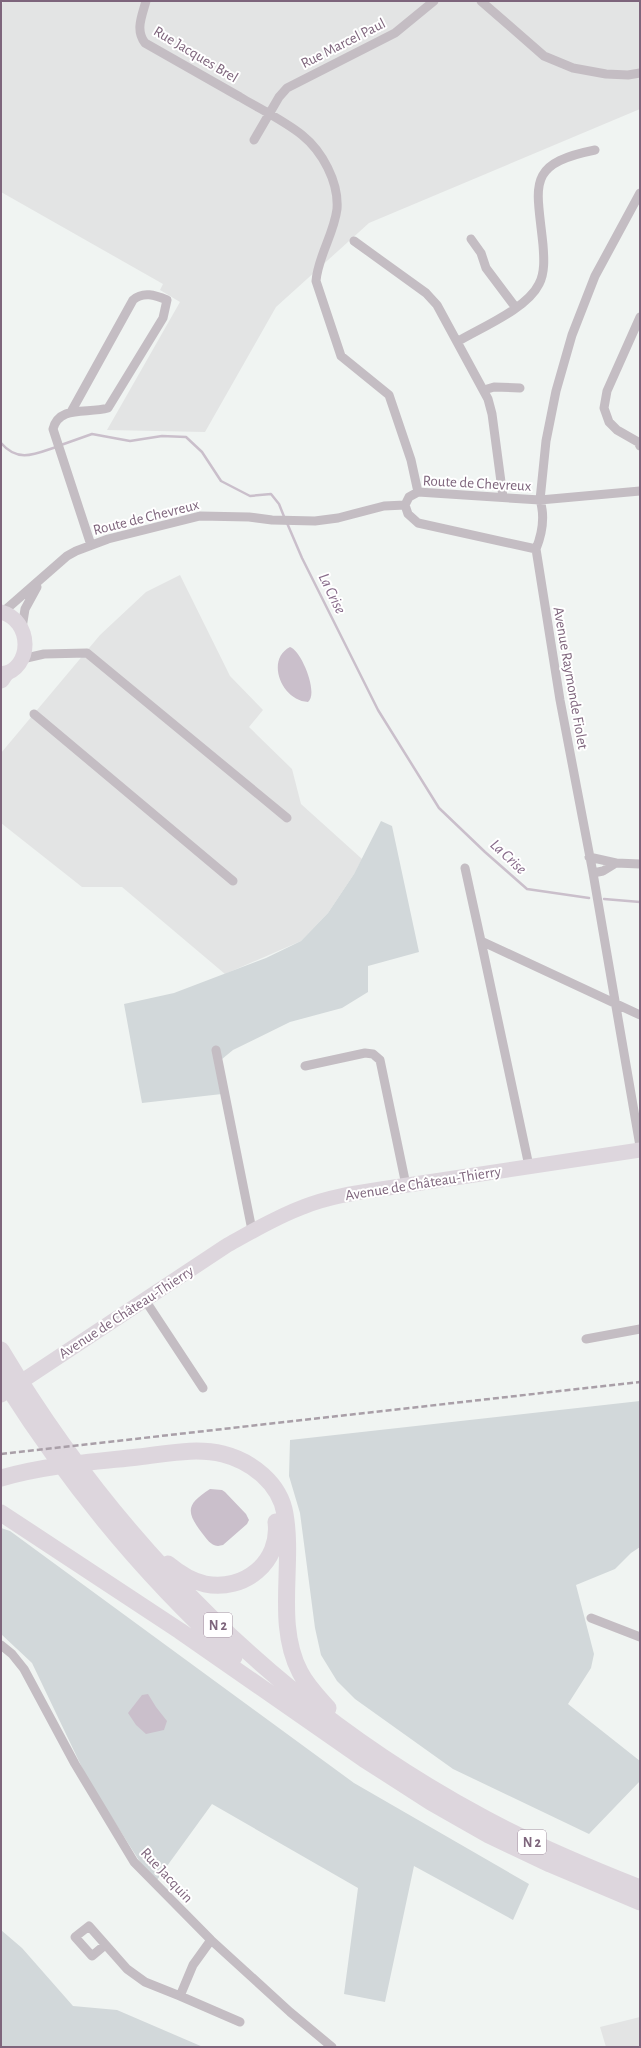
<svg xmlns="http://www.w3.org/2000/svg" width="641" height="2048" viewBox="0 0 641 2048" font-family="'Alegreya Sans',sans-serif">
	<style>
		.built { fill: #e3e4e4 }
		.green { fill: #d2d8da }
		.water { fill: #cabfcb }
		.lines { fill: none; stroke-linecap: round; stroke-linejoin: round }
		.stream { stroke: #cabfcb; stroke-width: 2.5 }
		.street { stroke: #c4bdc3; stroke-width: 9 }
		.primary { stroke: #ddd6dd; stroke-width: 15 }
		.highway { stroke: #ddd6dd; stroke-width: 17 }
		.rail { stroke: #a99fa8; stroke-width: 2.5; stroke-dasharray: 6 3; stroke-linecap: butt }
		.labels { text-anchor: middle; stroke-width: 4; stroke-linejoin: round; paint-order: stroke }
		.shield { fill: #fff; stroke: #a593a3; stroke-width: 1 }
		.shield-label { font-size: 14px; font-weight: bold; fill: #7e657c }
		.street-label { font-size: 15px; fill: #7e657c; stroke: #fff }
		.water-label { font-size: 16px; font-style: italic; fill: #876b8a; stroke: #fff }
	</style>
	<rect width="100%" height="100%" fill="#f0f4f2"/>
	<path class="built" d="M3 1H640V109L369 223 276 307 205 432 107 430 180 302 160 290 163 284 1 192V9Z
		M180 575 230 676 263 710 249 727 292 769 301 804 362 859 354 874 328 913 301 941 225 974 122 887H82L1 823V753L100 635 146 592Z
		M640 2017V2047H606L600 2027Z"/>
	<path class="green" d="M381 821 392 826 419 952 368 966V992L342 1008 290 1022 233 1050 216 1064 222 1094 142 1103 124 1004 174 993 266 958 301 941 328 913 354 874Z
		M640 1401V1547L631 1553 615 1569 576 1585 594 1654 591 1668 568 1704 640 1761V1781L589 1834 453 1769 355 1699 337 1681 321 1655 315 1628 300 1513 289 1476 290 1440Z
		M1 1528 10 1531 354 1783 529 1884 513 1920 414 1866 385 2002 344 1994 358 1888 212 1804 154 1884 88 1780 32 1663 1 1634Z
		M1 1930 22 1948 73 2006 117 2010 203 2047H1Z"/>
	<path class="water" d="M290 647C301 650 319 693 308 702 282 701 265 660 290 647Z
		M210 1489 222 1490 225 1492 246 1514 249 1520 247 1524 223 1545 218 1546C210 1545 207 1539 202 1533 185 1511 187 1504 210 1489Z
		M148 1694 156 1707 167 1721 164 1730 146 1734 136 1725 128 1713 142 1695Z"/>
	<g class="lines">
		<path class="stream" d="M1 443C18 463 35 454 56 447
			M61 445 92 434 130 441 162 436 186 437 202 452 221 481 250 496 271 494 279 504 285 519
			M287 523 302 558 378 710 439 808 485 852 527 889 589 898
			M604 899 640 902"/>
		<path class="street" d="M146 1C142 16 135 30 145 43 177 61 208 79 240 97 260 109 283 120 302 135 322 151 339 182 337 209 334 234 318 256 316 281L341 356 389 395 411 460 418 492
			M481 1 544 56 573 68 606 74 628 75 640 73
			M254 140 279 97 287 88 395 33 434 1
			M640 193 595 276 572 335 556 391 546 441 540 500C545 516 542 534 536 549L560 700 593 873 640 1146
			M471 239 481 253 486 268 516 308
			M354 241 426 293 437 305 488 399 492 414 503 497
			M640 317 607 391 604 408 609 422 617 430 638 442 640 446
			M457 342C480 328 527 309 539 284 545 273 544 258 543 245 537 185 525 164 595 150
			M484 390 494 387 520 388
			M71 412 133 300C143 291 155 295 167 300L163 318 108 408C87 414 59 405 53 429L91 545
			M405 505 409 497 418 492 540 500 640 491
			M405 505 408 514 418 523 536 549
			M3 612 67 556 76 551 108 539 200 516 249 517 272 520 315 521 338 518 384 506 405 505
			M22 628 25 609 37 587
			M22 659 44 654 87 653 287 818
			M34 714 233 881
			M589 857 616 863 640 864
			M465 868 481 941
			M593 873 603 871 616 863
			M216 1050 252 1230
			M305 1066 365 1053 373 1054 380 1060 406 1185
			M529 1166 481 941 640 1015
			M145 1300 203 1388
			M586 1339 640 1329
			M591 1618 640 1637
			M1 1645 12 1654 24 1669 75 1764 134 1862 211 1940 290 2012 332 2047
			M211 1940 193 1965 180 1996 240 2022
			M105 1945 92 1956 75 1937 89 1926 127 1969 145 1982 180 1996"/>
		<path class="primary" d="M1 612C32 620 34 668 1 675
			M1 1395 226 1246C251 1232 276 1217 303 1207 328 1197 354 1193 381 1189L640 1150"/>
		<path class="highway" d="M1 680 5 674
			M1 1350C118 1546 282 1710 484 1818 534 1845 587 1867 640 1888
			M1 1376C66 1480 142 1574 234 1657
			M1 1478C46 1465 92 1462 138 1457 166 1454 195 1447 223 1454 251 1461 280 1483 285 1514 294 1565 275 1624 300 1672 307 1686 318 1697 328 1708
			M1 1513 180 1631 364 1759 431 1802 489 1835 550 1864 640 1902
			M168 1564C179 1573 191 1581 205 1584 244 1592 281 1562 276 1522"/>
		<path class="rail" d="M1 1454 640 1382"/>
	</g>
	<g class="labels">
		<g class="shield">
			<rect x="204" y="1613" width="28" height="24" rx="3"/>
			<rect x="518" y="1830" width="28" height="24" rx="3"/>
		</g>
		<g class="shield-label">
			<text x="218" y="1630">N 2</text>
			<text x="532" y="1847">N 2</text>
		</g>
		<g class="street-label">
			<text transform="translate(343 43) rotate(-27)" y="5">Rue Marcel Paul</text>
			<text transform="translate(196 54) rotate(31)" y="5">Rue Jacques Brel</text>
			<text transform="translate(477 483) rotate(3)" y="5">Route de Chevreux</text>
			<text transform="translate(146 517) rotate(-14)" y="5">Route de Chevreux</text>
			<text transform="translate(571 678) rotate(80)" y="5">Avenue Raymonde Fiolet</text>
			<text transform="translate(423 1183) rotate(-9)" y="5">Avenue de Château-Thierry</text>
			<text transform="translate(126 1312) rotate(-33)" y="5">Avenue de Château-Thierry</text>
			<text transform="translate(167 1875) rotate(47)" y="5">Rue Jacquin</text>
		</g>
		<g class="water-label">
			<text transform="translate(333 593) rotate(64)" y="6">La Crise</text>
			<text transform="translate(509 856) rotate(43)" y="6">La Crise</text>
		</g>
	</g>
	<rect width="641" height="2048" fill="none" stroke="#7e657c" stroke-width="4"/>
</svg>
